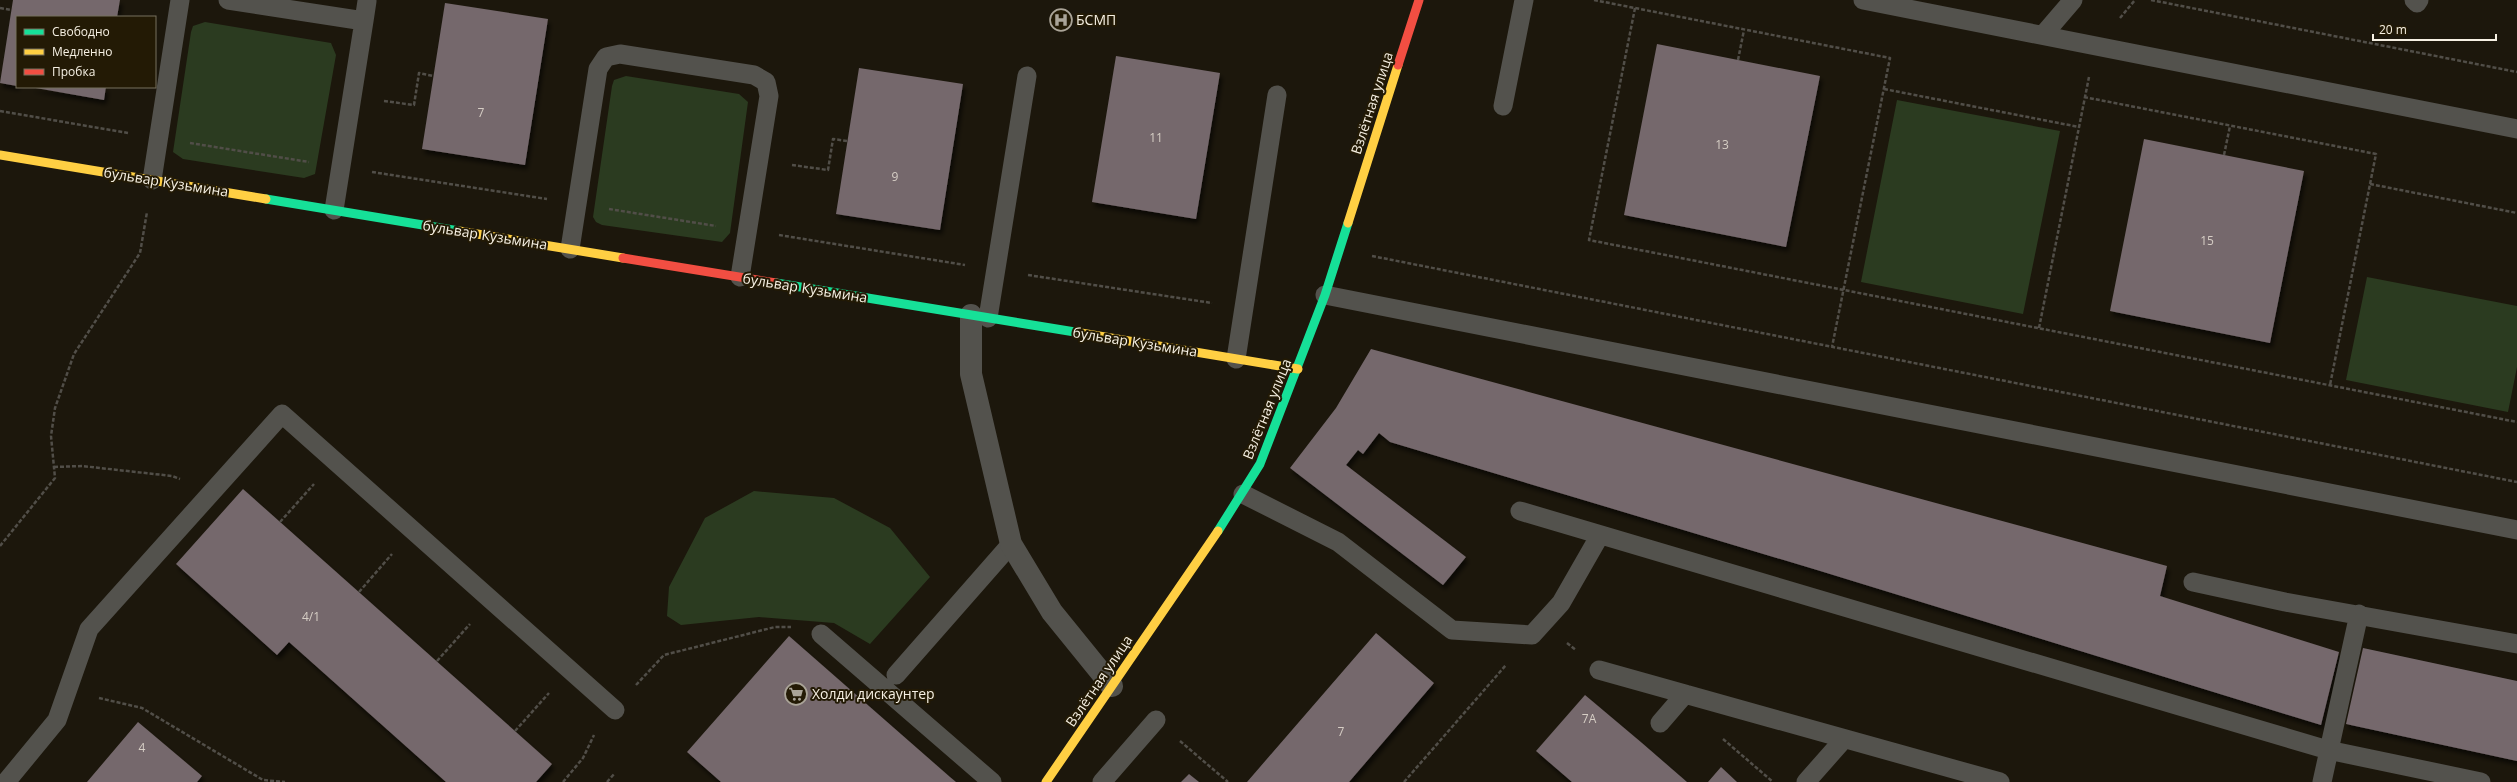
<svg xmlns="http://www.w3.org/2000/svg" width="2517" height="782" viewBox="0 0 2517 782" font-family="'Open Sans',sans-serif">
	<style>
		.green { fill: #2b3b20 }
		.building { fill: #75686c; filter: url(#shadow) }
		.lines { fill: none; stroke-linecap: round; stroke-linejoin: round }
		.path { stroke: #514e48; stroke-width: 2.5; stroke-dasharray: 4 2; stroke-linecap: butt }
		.lane { stroke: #53524d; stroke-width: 19 }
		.street { stroke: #53524d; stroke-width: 22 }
		.fast { stroke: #16e098; stroke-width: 9 }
		.slow { stroke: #ffcf43; stroke-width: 9 }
		.jam { stroke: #f24e42; stroke-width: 9 }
		.labels { text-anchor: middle; stroke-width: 4; stroke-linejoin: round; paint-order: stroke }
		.number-label { font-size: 12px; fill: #d6cec5 }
		.poi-label { font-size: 14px; fill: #f6f0e3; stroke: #231a05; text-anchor: start }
		.street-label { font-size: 14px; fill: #f6f0e3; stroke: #231a05 }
	</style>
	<defs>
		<filter id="shadow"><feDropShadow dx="2.5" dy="4.5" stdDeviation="2" flood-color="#0009"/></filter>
	</defs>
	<rect width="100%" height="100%" fill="#1c170c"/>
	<path class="green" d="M205 22 331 43 336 55 315 174 304 178 183 159 173 152 191 32 193 26Z
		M626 76 739 94 748 102 730 233 722 242 602 225 596 222 593 217 612 86 614 80Z
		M1897 100 2060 131 2023 314 1861 282Z
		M2367 277 2517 306V367L2508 412 2346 380Z
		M754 491 834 498 890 528 930 577 870 644 834 623 759 617 681 625 667 616 669 587 705 518Z"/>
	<path class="building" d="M13 0H120L117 17H17V86L0 83Z
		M445 3 548 19 525 165 422 149Z
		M1657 44 1820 76 1786 247 1624 215Z
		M1116 56 1220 73 1196 219 1092 202Z
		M859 68 963 84 940 230 836 214Z
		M30 87H106L104 100Z
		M2144 139 2304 171 2270 343 2110 311Z
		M1371 349 2167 566 2160 596 2339 652 2321 725 1817 570 1390 442 1379 433 1363 454 1358 450 1346 465 1466 557 1443 585 1290 468 1336 408Z
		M243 489 552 764 536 782H446L289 642 277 655 176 564Z
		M1376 633 1434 683 1349 782H1247Z
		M789 636 950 777 956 782H721L687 752Z
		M2363 648 2517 681V761L2346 724Z
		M1585 695 1642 743 1687 782H1572L1536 751Z
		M138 722 202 776 197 782H87Z
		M1721 767 1737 782H1708Z
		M1189 774 1199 782H1181Z"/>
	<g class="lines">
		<path class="path" d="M1594 0 1890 58 1832 347
			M2151 0 2517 72
			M0 8 12 10
			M1635 8 1589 240 2517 422
			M2120 18 2135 0
			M1738 60 1744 30
			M1884 89 2079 127
			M2084 97 2376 154 2330 385
			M384 101 414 105 419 73 433 76
			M0 111 128 133
			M190 143 309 162
			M2224 155 2230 126
			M792 165 828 170 833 139 847 141
			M372 172 547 199
			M2370 184 2517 213
			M609 209 716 226
			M779 235 965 265
			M1372 256 2517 482
			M1028 275 1212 303
			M2039 328 2089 77
			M54 467 82 466 172 476 180 479
			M280 522 314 484
			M0 546 55 478 51 436 55 408 74 354 140 253 147 212
			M359 592 392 554
			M1567 643 1576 650
			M437 661 470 624
			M636 685 664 655 775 627H791
			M99 698 142 708 263 780 285 782
			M515 731 549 693
			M1723 739 1773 782
			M1180 741 1228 782
			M563 782 583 758 594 735
			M607 782 615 773
			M1404 782 1506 665"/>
		<path class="lane" d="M228 0 364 21 334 210
			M1863 0 2517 129
			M2414 0 2417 3 2419 0
			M364 21 367 1
			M2043 35 2073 0
			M1503 106 1524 0
			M152 180 180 0
			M570 249 598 69 606 57 620 54 754 75 766 82 769 96 740 277
			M1325 295 2517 530
			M988 318 1027 76
			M1236 359 1277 95
			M1243 494 1338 542 1452 630 1532 635 1561 603 1600 535
			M1520 511 2328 750 2481 782
			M2193 582 2285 602 2517 644
			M821 634 992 782
			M1599 670 2000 782
			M896 675 1011 544
			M1660 723 1685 694
			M6 782 57 720 89 629 282 414 615 710
			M1102 782 1156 720
			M1806 782 1844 739
			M2322 782 2359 614"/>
		<path class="street" d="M971 315V374L1011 544 1052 612 1112 686"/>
		<path class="fast" d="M266 199 459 231
			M776 283 1081 333
			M1218 531 1260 464 1325 295 1348 223"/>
		<path class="slow" d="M0 155 266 199
			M1348 223 1398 65
			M459 231 623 258
			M1081 333 1298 369
			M1046 782 1218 531"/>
		<path class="jam" d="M1398 65 1419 0
			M623 258 776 283"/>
	</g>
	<defs>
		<g id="hospital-ring" transform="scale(1.15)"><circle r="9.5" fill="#231a05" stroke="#aaa498" stroke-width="1.5"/><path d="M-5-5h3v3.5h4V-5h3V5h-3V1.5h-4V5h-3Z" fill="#aaa498"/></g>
		<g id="supermarket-ring" transform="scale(1.15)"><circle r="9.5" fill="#231a05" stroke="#aaa498" stroke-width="1.5"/><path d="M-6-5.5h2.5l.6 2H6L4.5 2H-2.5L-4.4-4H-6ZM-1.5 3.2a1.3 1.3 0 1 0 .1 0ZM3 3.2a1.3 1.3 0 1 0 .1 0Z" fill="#aaa498"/></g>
	</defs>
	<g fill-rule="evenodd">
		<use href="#hospital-ring" x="1061" y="20"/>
		<use href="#supermarket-ring" x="796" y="694"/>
	</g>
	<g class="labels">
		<g class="number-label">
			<text x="481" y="117">7</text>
			<text x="1156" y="142">11</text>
			<text x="1722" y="149">13</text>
			<text x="895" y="181">9</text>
			<text x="2207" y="245">15</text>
			<text x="311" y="621">4/1</text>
			<text x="1589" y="723">7А</text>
			<text x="1341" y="736">7</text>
			<text x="142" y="752">4</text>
		</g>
		<g class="poi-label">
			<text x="1076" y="25">БСМП</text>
			<text x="812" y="699">Холди дискаунтер</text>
		</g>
		<g class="street-label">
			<text transform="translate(1372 103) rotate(-72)" y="5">Взлётная улица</text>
			<text transform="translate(166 182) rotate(9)" y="5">бульвар Кузьмина</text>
			<text transform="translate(485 235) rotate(9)" y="5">бульвар Кузьмина</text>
			<text transform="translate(805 288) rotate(9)" y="5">бульвар Кузьмина</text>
			<text transform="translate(1135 342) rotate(9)" y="5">бульвар Кузьмина</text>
			<text transform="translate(1267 409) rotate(-68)" y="5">Взлётная улица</text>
			<text transform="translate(1099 681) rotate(-56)" y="5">Взлётная улица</text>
		</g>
	</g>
	<rect x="16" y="16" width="140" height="72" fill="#231a05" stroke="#77705e"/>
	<rect x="24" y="29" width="20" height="6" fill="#16e098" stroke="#77705e"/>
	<text x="52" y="36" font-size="12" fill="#f6f0e3">Свободно</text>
	<rect x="24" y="49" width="20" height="6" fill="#ffcf43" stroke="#77705e"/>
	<text x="52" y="56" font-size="12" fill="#f6f0e3">Медленно</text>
	<rect x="24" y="69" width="20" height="6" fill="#f24e42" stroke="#77705e"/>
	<text x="52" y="76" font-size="12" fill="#f6f0e3">Пробка</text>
	<path d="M2373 34v6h123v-6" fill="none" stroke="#f6f0e3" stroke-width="2"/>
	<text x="2379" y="34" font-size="12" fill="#f6f0e3" stroke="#231a05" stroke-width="3" paint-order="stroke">20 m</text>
</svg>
